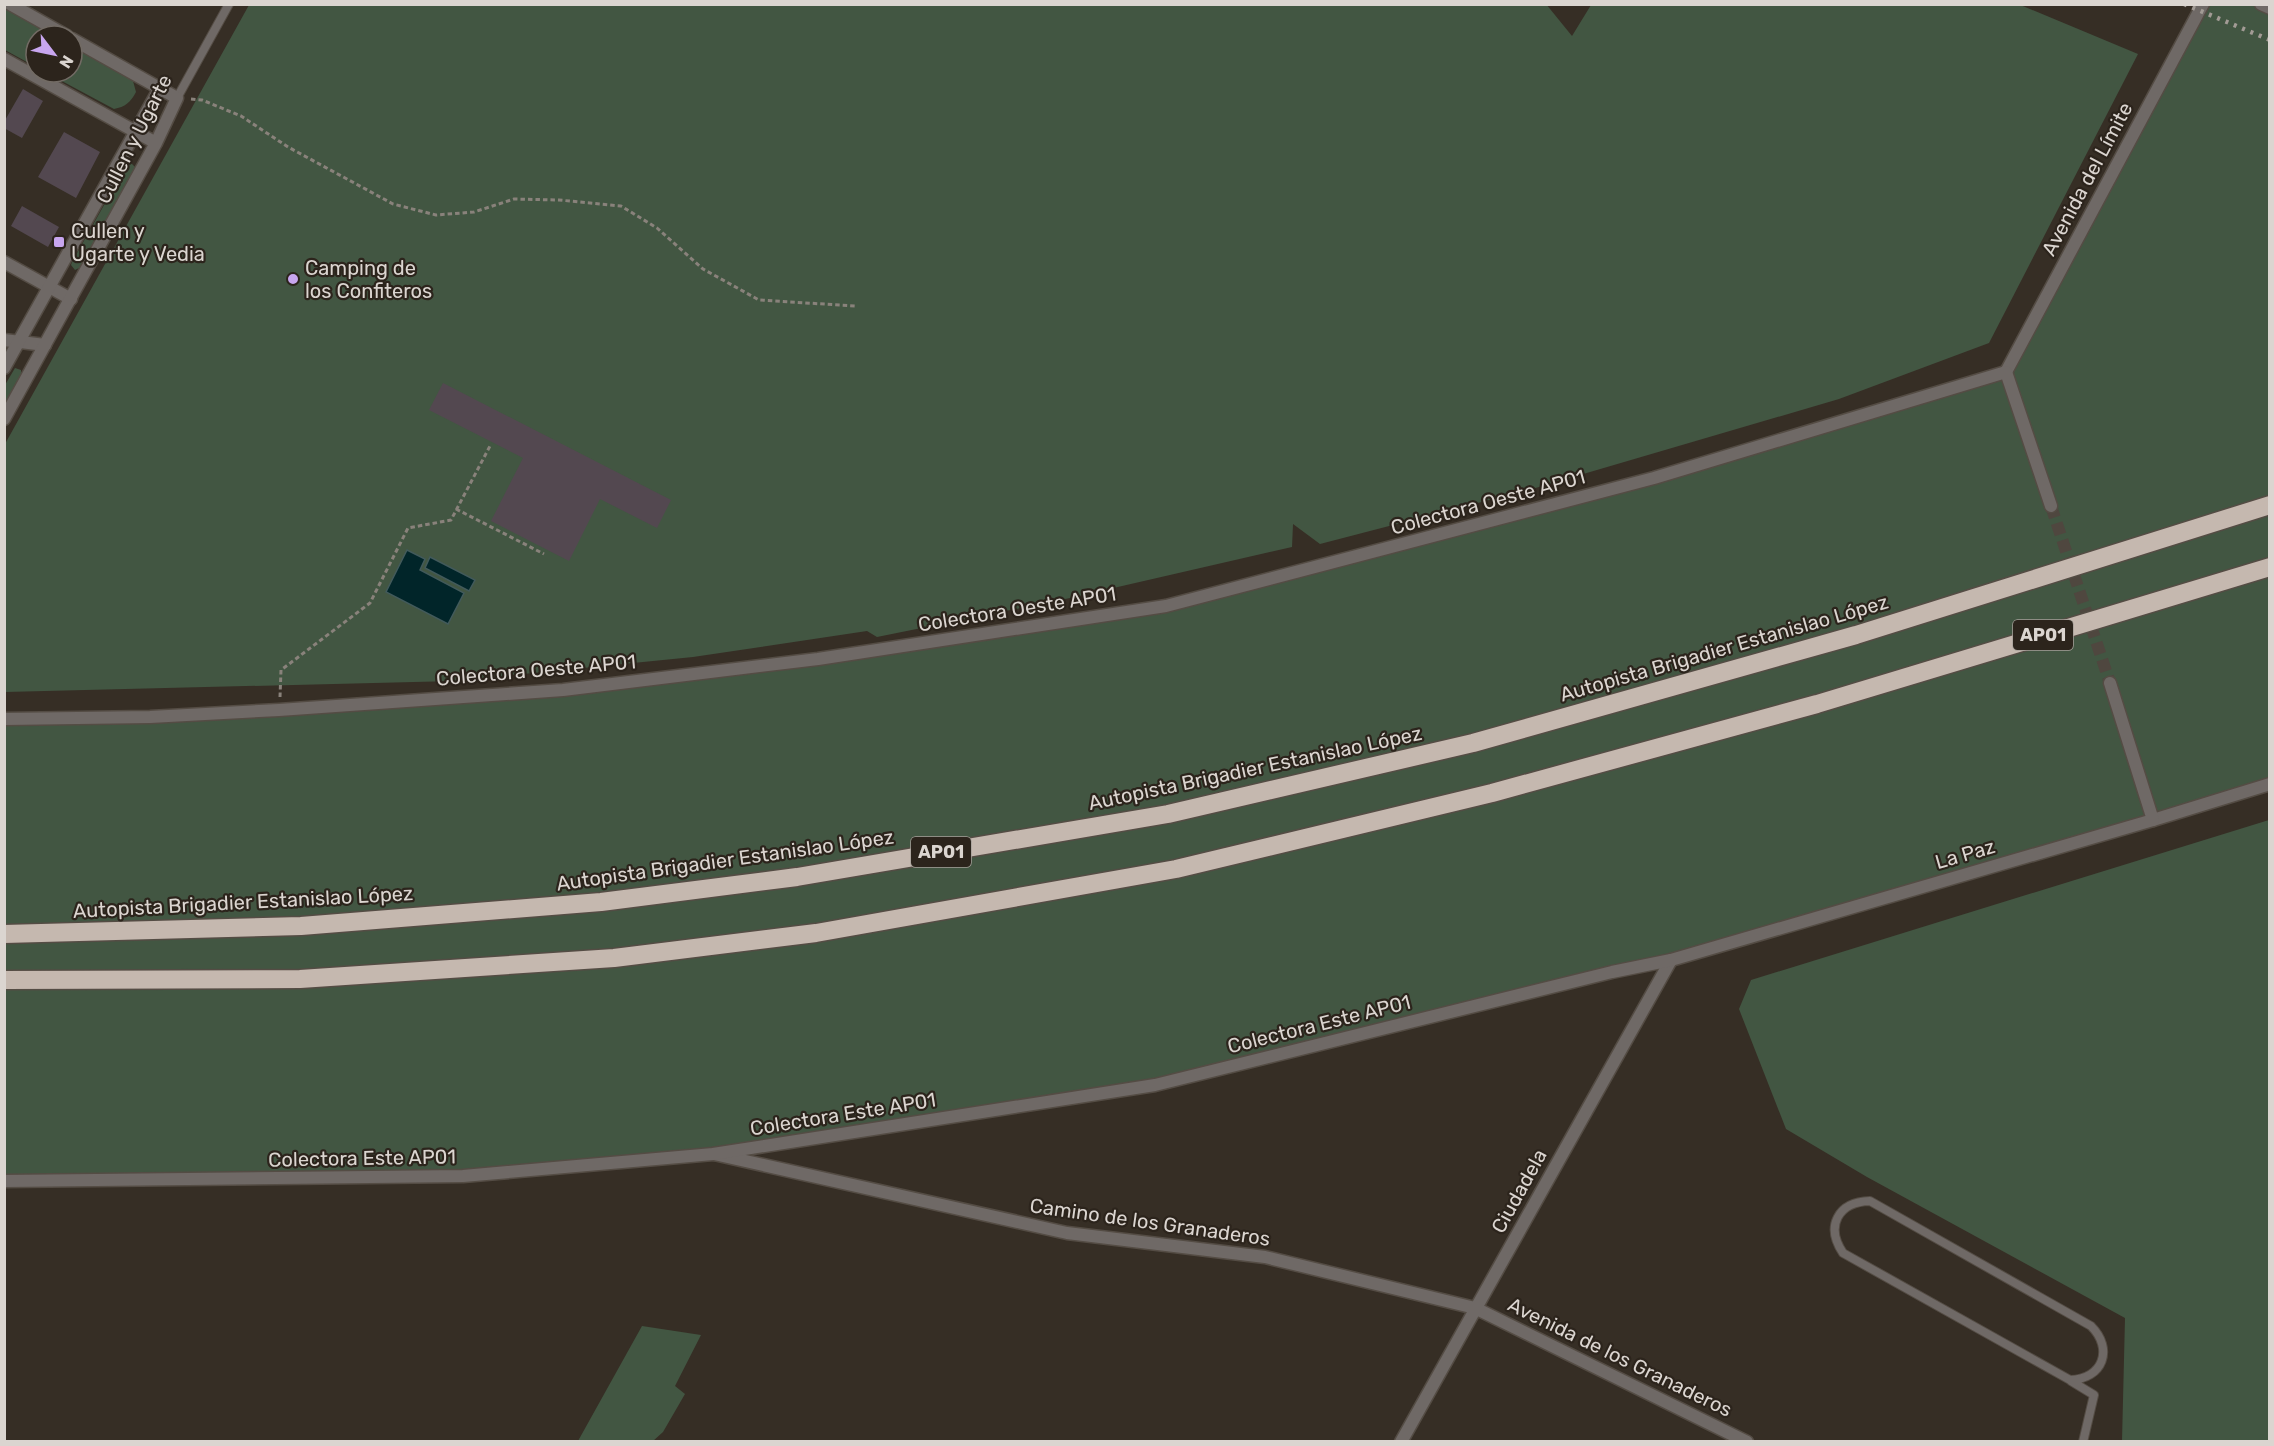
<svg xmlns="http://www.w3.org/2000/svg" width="2274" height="1446" viewBox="0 0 2274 1446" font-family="Rubik,sans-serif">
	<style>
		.green { fill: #425642 }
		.water { fill: #012529; stroke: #425a5b; stroke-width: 1.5 }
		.building { fill: #534850 }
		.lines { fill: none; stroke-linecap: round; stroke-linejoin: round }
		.tertiary-tunnel { stroke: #4f473f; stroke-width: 12; stroke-dasharray: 12 6; stroke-linecap: butt }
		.service-casing { stroke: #544c44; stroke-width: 10 }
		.minor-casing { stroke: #544c44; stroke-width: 15 }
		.tertiary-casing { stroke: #544c44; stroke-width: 15 }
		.motorway-casing { stroke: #544c44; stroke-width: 21 }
		.path { stroke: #89827b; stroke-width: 3; stroke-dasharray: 4.5 3; stroke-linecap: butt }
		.service { stroke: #6f6966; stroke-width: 8 }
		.minor { stroke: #6f6966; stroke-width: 12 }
		.tertiary { stroke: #6f6966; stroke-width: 12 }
		.motorway { stroke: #c5b8af; stroke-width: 18 }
		.rail { stroke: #a29b95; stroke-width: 4.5; stroke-dasharray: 3 6; stroke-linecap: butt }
		.poi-dot { fill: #c8a6ef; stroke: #2c241c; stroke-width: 2 }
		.labels { text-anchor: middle; stroke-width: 4.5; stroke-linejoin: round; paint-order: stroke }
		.shield { fill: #2c241c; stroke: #a6a09a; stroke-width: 1.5 }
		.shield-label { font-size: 18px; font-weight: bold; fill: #dbd5d0 }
		.street-label { font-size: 20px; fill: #dbd5d0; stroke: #2c241c }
		.poi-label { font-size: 20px; fill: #dbd5d0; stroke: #2c241c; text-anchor: start }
	</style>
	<rect width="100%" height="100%" fill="#362e25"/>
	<path class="green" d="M1546 4 1572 36 1591 5 2018 4 2138 54 1989 343 1839 399 1539 487 1320 544 1293 524 1292 547 1070 598 877 637 867 631 693 657 454 681 5 692V444L249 5Z
		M2203 5H2261L2269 8V784L1671 960 1155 1085 713 1154 463 1176 5 1181 4 719 563 690 1166 606 1654 478 2006 372Z
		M4 7 56 36H36V67L5 50Z
		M72 45 125 74 133 81 136 92C131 102 125 107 114 109L45 72H72Z
		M131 163 135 167 134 171 81 267 75 270 71 265 72 262 126 166Z
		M15 368 21 370V375L5 405V385Z
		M2269 820V1441H2122L2125 1318 1867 1177 1786 1129 1739 1009 1751 980Z
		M642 1326 701 1335 675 1386 685 1394 663 1432 653 1441H578Z"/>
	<path class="water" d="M407 550 425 559 420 570 464 593 448 624 386 592Z
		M430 557 475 580 469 591 425 568Z"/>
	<path class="building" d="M23 89 43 101 22 138 4 128V122Z
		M64 132 100 152 76 198 38 177Z
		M22 206 59 227 48 247 11 226Z
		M443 383 671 500 657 528 600 499 569 561 491 521 523 458 429 410Z"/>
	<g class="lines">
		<path class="tertiary-tunnel" d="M2051 506 2110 683"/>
		<g class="service-casing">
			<path id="service" d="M177 98 229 4
				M1870 1201 2091 1326C2114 1349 2103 1379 2070 1380L1843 1253C1825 1226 1838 1202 1870 1201Z
				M2071 1381 2094 1395 2083 1442"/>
		</g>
		<g class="minor-casing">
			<path id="minor" d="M2261 4 2270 8
				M4 262 71 299
				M4 340 45 345
				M2006 372 2203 4
				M2153 820 2270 784
				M714 1154 1067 1233 1265 1257 1475 1308 1747 1442
				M1401 1442 1671 960"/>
		</g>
		<g class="tertiary-casing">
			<path id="tertiary" d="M10 4 67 36
				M4 59 156 143
				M4 368 160 88
				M4 419 156 143 177 98 72 39
				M4 719 150 717 279 710 563 690 818 659 1166 606 1654 478 2006 372 2051 506
				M4 1181 463 1176 713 1154 1155 1085 1612 972 1671 960 2153 820 2110 683"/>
		</g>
		<g class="motorway-casing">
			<path id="motorway" d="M4 934 301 926 601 902 797 877 1168 814 1473 743 1856 635 2270 505
				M4 980 300 979 614 958 816 933 1176 869 1492 793 1817 704 2270 567"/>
		</g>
		<path class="path" d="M191 99 202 100 241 116 288 147 393 204 436 215 474 212 514 199 559 200 621 206 657 228 703 269 759 300 855 306
			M456 509 544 554
			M280 697 281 670 370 603 408 528 451 520 490 446"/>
		<use href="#service" class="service"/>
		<use href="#minor" class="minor"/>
		<use href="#tertiary" class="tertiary"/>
		<use href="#motorway" class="motorway"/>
		<path class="rail" d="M2184 4 2270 40"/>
	</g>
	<g class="poi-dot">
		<rect x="53" y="236" width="12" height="12" rx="3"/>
		<circle cx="293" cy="279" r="6"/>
	</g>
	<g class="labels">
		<g class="shield">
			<rect x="2013" y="620" width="60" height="30" rx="4.5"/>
			<rect x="911" y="837" width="60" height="30" rx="4.5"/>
		</g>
		<g class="shield-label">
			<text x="2043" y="641">AP01</text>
			<text x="941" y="858">AP01</text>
		</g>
		<g class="street-label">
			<text transform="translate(134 139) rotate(-63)" y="7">Cullen y Ugarte</text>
			<text transform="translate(2087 179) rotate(-62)" y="7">Avenida del Límite</text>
			<text transform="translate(1488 502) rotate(-15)" y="7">Colectora Oeste AP01</text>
			<text transform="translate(1017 609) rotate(-9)" y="7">Colectora Oeste AP01</text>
			<text transform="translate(1724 648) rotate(-16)" y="7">Autopista Brigadier Estanislao López</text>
			<text transform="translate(536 670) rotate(-5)" y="7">Colectora Oeste AP01</text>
			<text transform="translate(1255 768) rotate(-12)" y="7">Autopista Brigadier Estanislao López</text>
			<text transform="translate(1965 854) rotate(-16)" y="7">La Paz</text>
			<text transform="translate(725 860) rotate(-8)" y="7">Autopista Brigadier Estanislao López</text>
			<text transform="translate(243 902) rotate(-3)" y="7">Autopista Brigadier Estanislao López</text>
			<text transform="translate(1319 1024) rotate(-14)" y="7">Colectora Este AP01</text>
			<text transform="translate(843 1114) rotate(-9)" y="7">Colectora Este AP01</text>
			<text transform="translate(362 1158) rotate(-1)" y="7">Colectora Este AP01</text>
			<text transform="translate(1519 1191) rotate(-61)" y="7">Ciudadela</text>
			<text transform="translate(1150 1222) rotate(8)" y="7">Camino de los Granaderos</text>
			<text transform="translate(1620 1357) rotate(26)" y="7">Avenida de los Granaderos</text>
		</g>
		<g class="poi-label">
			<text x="71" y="238">Cullen y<tspan x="71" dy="23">Ugarte y Vedia</tspan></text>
			<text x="305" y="275">Camping de<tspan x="305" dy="23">los Confiteros</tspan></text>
		</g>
	</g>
	<rect width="2274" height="1446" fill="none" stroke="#dbd5d0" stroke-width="12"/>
	<g transform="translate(54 54) rotate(122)"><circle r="28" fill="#2c241c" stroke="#726b64" stroke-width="1.5"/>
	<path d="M0-4.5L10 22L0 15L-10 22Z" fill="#c8a6ef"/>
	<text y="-9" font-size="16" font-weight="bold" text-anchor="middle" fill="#dbd5d0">N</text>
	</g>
</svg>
